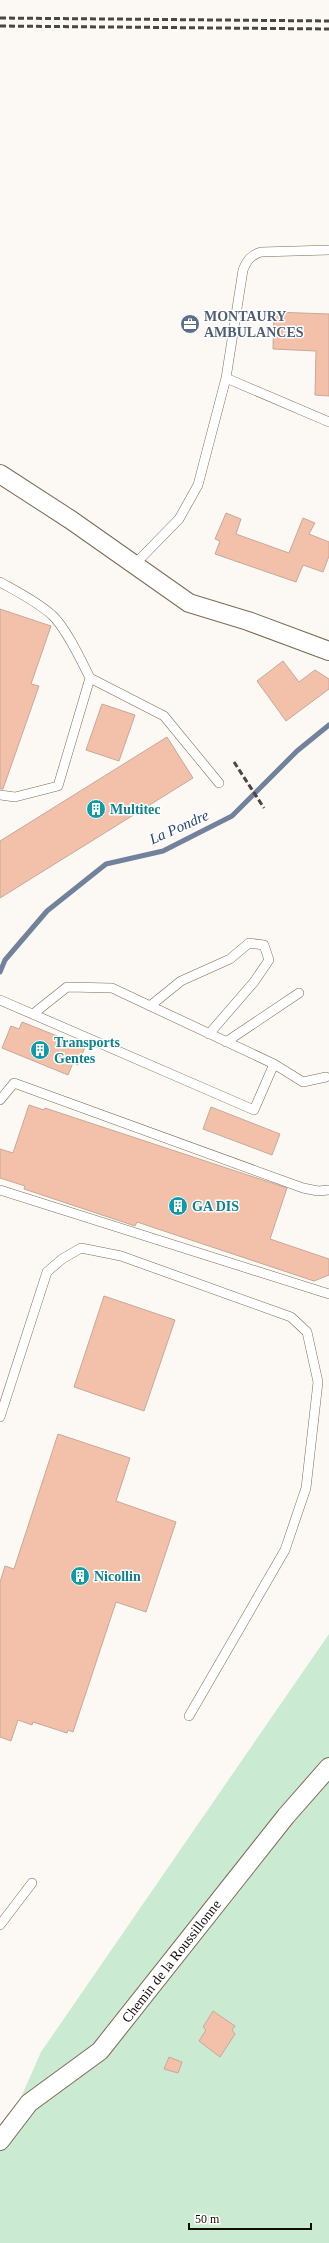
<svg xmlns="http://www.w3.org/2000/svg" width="329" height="2243" viewBox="0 0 329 2243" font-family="'Times New Roman',serif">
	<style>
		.green { fill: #caead2 }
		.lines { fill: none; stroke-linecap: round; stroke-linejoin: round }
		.stream { stroke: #72829c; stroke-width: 5 }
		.building { fill: #f3c1a9; stroke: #c6a99b }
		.service-casing { stroke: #7e6b56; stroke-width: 10 }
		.minor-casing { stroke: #7e6b56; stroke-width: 20 }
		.service { stroke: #fff; stroke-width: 9 }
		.minor { stroke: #fff; stroke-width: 18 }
		.rail { stroke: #4c4640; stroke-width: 3; stroke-dasharray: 6 3; stroke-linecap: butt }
		.labels { text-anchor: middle; stroke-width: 3; stroke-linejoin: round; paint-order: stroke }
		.service-label { font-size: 14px; font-weight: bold; fill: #4e5e75; stroke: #fff; text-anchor: start }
		.culture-label { font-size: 14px; font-weight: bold; fill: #0d838f; stroke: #fff; text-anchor: start }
		.street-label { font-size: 14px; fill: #130c05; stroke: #fff }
		.water-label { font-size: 15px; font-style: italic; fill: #244477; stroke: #fff }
	</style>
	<rect width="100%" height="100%" fill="#fcf8f3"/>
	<path class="green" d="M329 1634V2243H0V2145L41 2052Z"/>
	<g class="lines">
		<path class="stream" d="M0 972 5 960 47 911 106 864 163 851 232 816 297 751 329 725"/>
	</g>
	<path class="building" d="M274 312 329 314V396L315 395 316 351 273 349Z
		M226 513 241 519 236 534 289 553 303 518 315 523 309 534 329 542V556L323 572 303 565 296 582 215 554 220 541 215 539Z
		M0 609 51 626 31 684 39 686 3 789H0Z
		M283 661 299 682 315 670 329 679V689L286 721 257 681Z
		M102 704 135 715 119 761 86 750Z
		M167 737 193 778 0 898V841Z
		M22 1022 85 1047 78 1065 73 1063 68 1075 2 1048 11 1026 19 1029Z
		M29 1105 44 1110 45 1108 287 1188 270 1239 329 1259V1275L314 1281 137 1222 135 1226 24 1189 25 1186 0 1178V1149L13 1153Z
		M211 1107 280 1134 272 1155 203 1129Z
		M104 1296 175 1320 144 1411 74 1387Z
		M58 1434 130 1458 116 1501 176 1522 146 1612 116 1602 73 1732 68 1730 67 1733 33 1722 32 1725 18 1720 11 1741 0 1737V1582L5 1566 14 1569Z
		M213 2011 235 2026 232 2030 235 2034 220 2057 199 2041 206 2030 203 2027Z
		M169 2057 182 2062 178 2073 164 2069Z"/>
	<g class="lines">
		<g class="service-casing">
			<path id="service" d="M226 378 243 270C247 260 251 255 261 252L329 250
				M134 565 179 519 198 485 226 378 329 422
				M0 582C18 592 36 601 52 615 66 628 81 660 90 678L58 786 15 797 0 795
				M90 678 164 716 219 783
				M0 1000 254 1110 274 1064 112 988 67 987 33 1014
				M150 1006 181 981 230 959 249 943 264 945 269 960 254 982 209 1034
				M226 1042 299 993
				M274 1064 303 1082 326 1077
				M0 1100 14 1083 303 1188 318 1191 329 1190
				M0 1190 329 1294
				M0 1417 47 1272 62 1259 81 1248 121 1256 291 1317 307 1332 318 1382 306 1488 285 1550 189 1716
				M0 1925 32 1883"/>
		</g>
		<g class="minor-casing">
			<path id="minor" d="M0 474 71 520 189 603 248 621 329 651
				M0 2141 29 2103 100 2051 286 1816 329 1767"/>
		</g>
		<use href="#service" class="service"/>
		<use href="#minor" class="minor"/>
		<path class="rail" d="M0 18 329 21
			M0 26 329 29
			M234 762 264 808"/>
	</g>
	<defs>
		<g id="office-disc" transform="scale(1)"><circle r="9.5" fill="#5c6f8a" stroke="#fff"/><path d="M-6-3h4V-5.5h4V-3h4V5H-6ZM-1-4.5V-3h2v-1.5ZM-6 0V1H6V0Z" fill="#fff"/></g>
		<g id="building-disc" transform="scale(1)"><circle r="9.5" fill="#0f9aa8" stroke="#fff"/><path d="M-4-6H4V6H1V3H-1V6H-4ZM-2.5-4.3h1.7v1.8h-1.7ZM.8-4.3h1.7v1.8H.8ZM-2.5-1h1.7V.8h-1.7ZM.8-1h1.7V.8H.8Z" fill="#fff"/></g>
	</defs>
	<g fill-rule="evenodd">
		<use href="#office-disc" x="190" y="324"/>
		<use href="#building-disc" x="96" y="809"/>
		<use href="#building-disc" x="40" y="1050"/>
		<use href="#building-disc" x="178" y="1206"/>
		<use href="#building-disc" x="80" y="1576"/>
	</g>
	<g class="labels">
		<g class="service-label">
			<text x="204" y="321">MONTAURY<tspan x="204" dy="16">AMBULANCES</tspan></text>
		</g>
		<g class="culture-label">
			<text x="110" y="814">Multitec</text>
			<text x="54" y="1047">Transports<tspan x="54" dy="16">Gentes</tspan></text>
			<text x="192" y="1211">GA DIS</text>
			<text x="94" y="1581">Nicollin</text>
		</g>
		<g class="street-label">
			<text transform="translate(171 1961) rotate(-52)" y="5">Chemin de la Roussillonne</text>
		</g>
		<g class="water-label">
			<text transform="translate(179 827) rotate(-24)" y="5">La Pondre</text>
		</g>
	</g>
	<path d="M189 2223v6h122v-6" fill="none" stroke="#130c05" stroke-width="2"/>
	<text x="195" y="2223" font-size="12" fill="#130c05" stroke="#ffffff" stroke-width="3" paint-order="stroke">50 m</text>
</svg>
